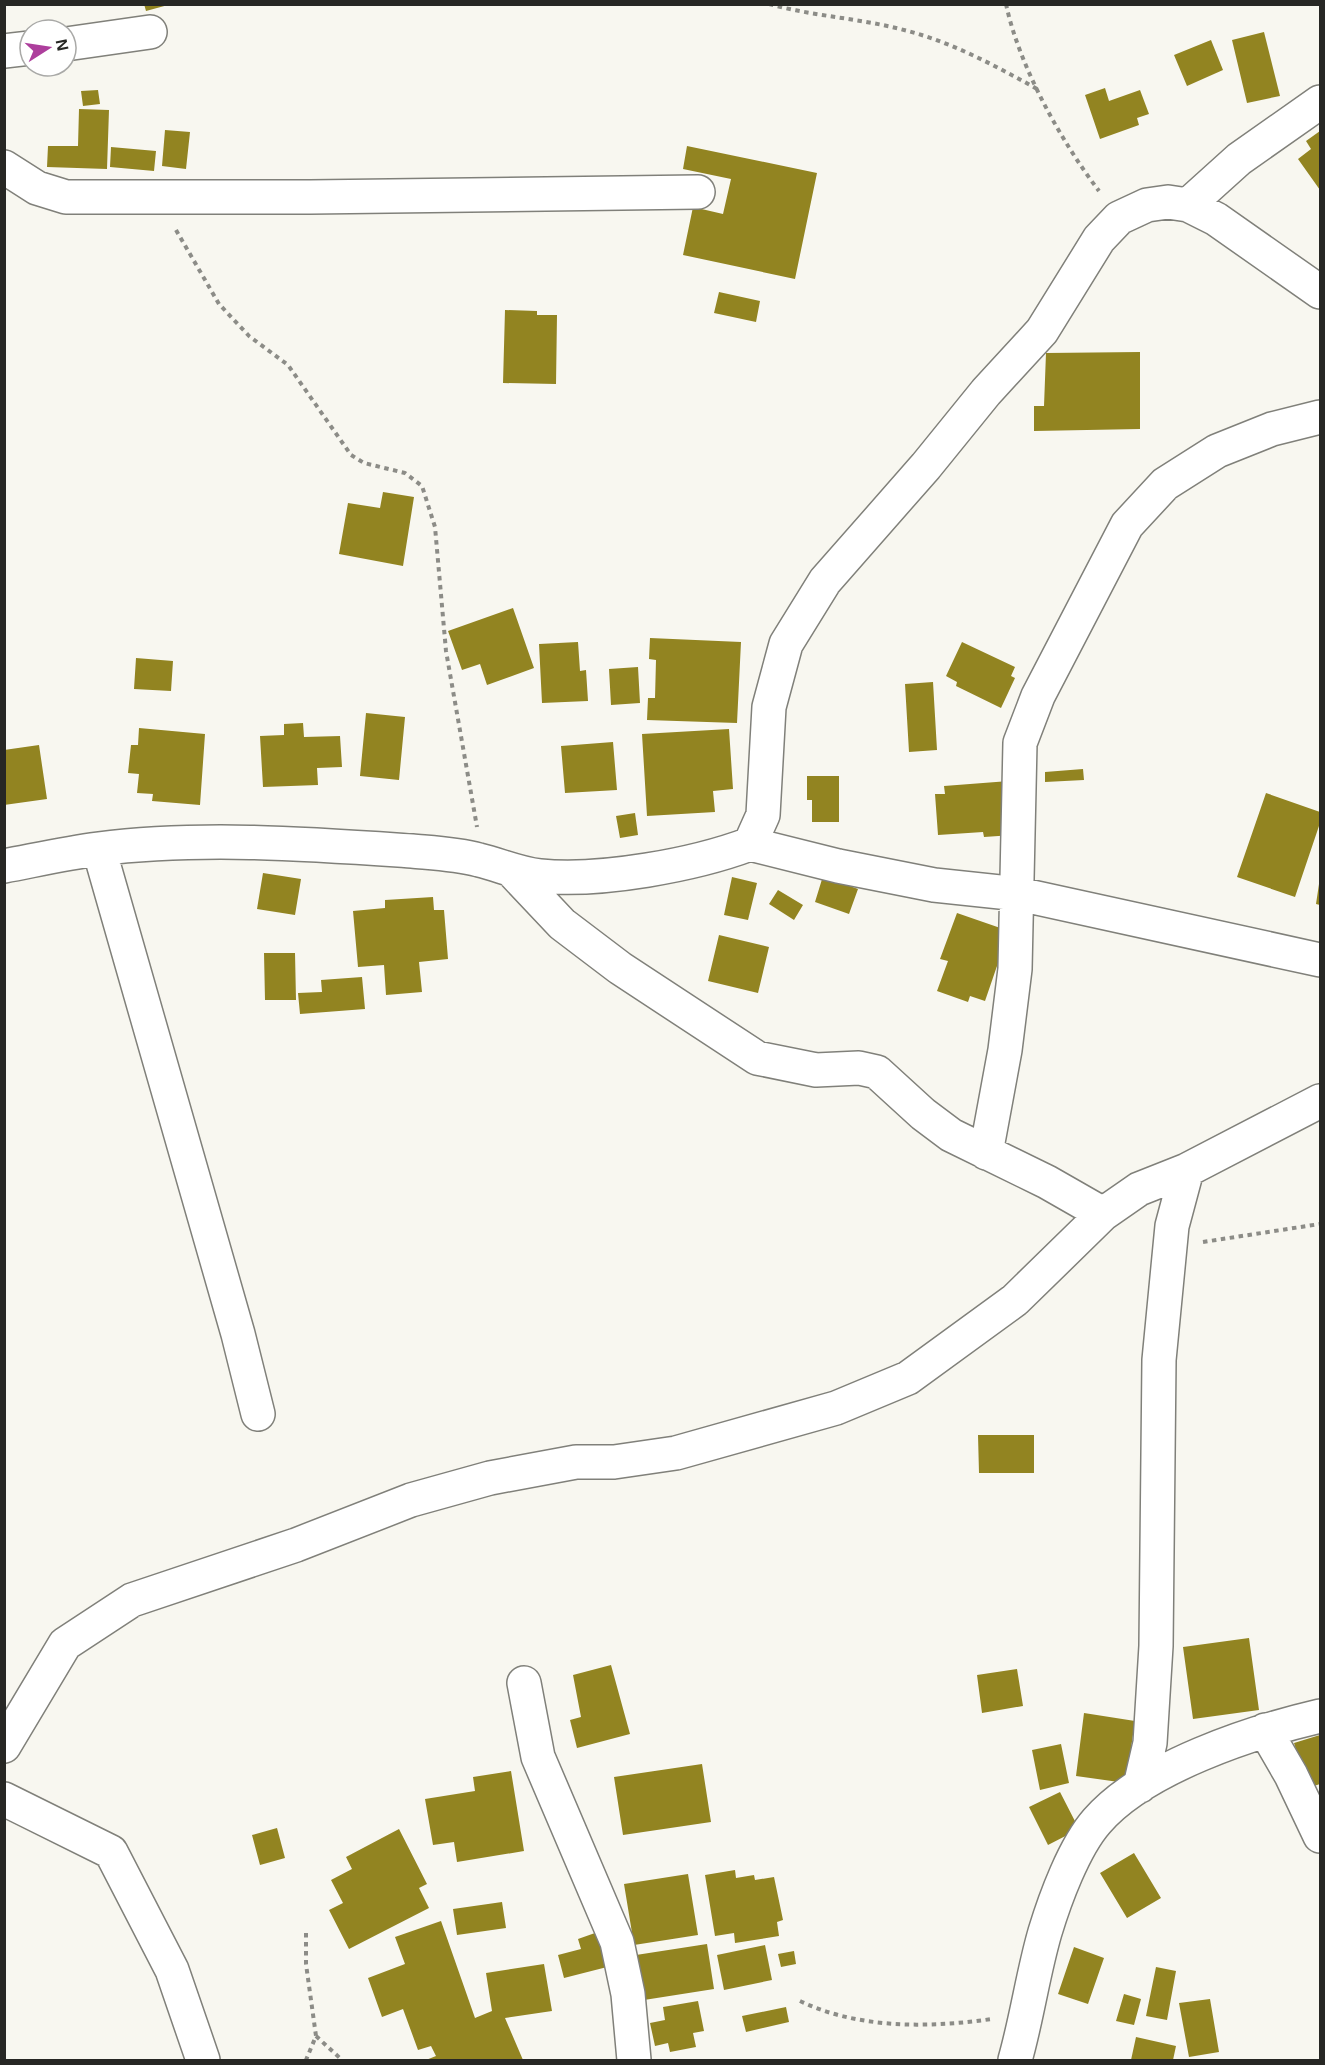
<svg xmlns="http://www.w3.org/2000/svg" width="1325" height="2065" viewBox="0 0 1325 2065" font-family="Arial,sans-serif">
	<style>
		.building { fill: #928421 }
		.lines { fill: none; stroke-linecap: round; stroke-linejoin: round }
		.minor-casing { stroke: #80807a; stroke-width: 36 }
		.path { stroke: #8c8c87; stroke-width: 4; stroke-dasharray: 4.5 4.5; stroke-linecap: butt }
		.minor { stroke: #fff; stroke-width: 33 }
	</style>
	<rect width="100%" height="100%" fill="#f8f7f0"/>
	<path class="building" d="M144 4H168V5L146 11Z
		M1264 32 1280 96 1247 103 1232 40Z
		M1211 40 1223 70 1187 86 1174 55Z
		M1105 88 1109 101 1140 90 1149 114 1137 118 1139 125 1100 139 1085 95Z
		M98 90 100 104 83 106 81 91Z
		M79 109 109 110 107 169 47 167 48 146H78Z
		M165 130 190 132 186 169 162 166Z
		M1320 131V190L1298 159 1311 149 1306 141Z
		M687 146 817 173 795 279 683 255 693 207 723 214 731 179 683 169Z
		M111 147 156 151 154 171 110 167Z
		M719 292 760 301 756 322 714 313Z
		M505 310 537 311V315H557L556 384 503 383Z
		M1140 352V429L1034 431V406H1044L1046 353Z
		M383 492 414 497 403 566 339 554 348 503 380 508Z
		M513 608 534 668 487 685 480 664 462 670 448 631Z
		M650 638 741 642 737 723 647 720 648 698H655L656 660 649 659Z
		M578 642 580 671 586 670 588 701 542 703 539 644Z
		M962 642 1015 667 1011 676 1015 678 1001 708 956 686 957 682 946 676Z
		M136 658 173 661 171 691 134 689Z
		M638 667 640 703 611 705 609 669Z
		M933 682 937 750 909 752 905 684Z
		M366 713 405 717 399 780 360 776Z
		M303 723 304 737 340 736 342 767 317 768 318 785 263 787 260 736 284 735V724Z
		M139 728 205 734 200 805 152 801 153 794 137 793 139 774 128 773 131 745H138Z
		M729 729 733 789 713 791 715 812 647 816 642 734Z
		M613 742 617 790 565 793 561 746Z
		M39 745 47 799 4 805V750Z
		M1083 769 1084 780 1045 782V772Z
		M807 776H839V822H812V800H807Z
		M1009 781 1013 835 984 837 983 832 938 835 935 794H945L944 786Z
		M1266 793 1320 812V823L1295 897 1237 877Z
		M635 813 638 835 620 838 616 816Z
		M263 873 301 879 295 915 257 909Z
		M823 876 858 889 849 914 815 902Z
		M732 877 757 883 748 920 724 915Z
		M1319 884H1320V905L1316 904Z
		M778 890 803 905 794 920 769 904Z
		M433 897 434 910H444L448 959 419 962 422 992 386 995 384 965 358 967 353 911 385 908V900Z
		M957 913 1009 931 985 1001 970 996 968 1002 937 991 948 961 940 959Z
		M719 935 769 947 758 993 708 981Z
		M264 953H295L296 1000H265Z
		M362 977 365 1009 300 1014 298 993 322 992 321 980Z
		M978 1435H1034V1473H979Z
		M1249 1638 1259 1710 1193 1719 1183 1647Z
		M611 1665 630 1734 577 1748 570 1720 581 1717 573 1675Z
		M1017 1669 1023 1706 982 1713 977 1675Z
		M1084 1713 1135 1721 1126 1783 1076 1776Z
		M1320 1735V1784L1308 1788 1294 1743Z
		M1061 1744 1069 1783 1040 1790 1032 1750Z
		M702 1764 711 1822 623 1835 614 1777Z
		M511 1771 524 1851 457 1862 454 1842 433 1845 425 1799 475 1791 473 1777Z
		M1060 1792 1079 1829 1048 1845 1029 1807Z
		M277 1828 285 1858 260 1865 252 1835Z
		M399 1829 427 1884 419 1888 429 1908 349 1949 329 1910 343 1903 331 1880 352 1869 346 1857Z
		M1134 1853 1161 1898 1127 1918 1100 1873Z
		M735 1870 736 1878 754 1875 755 1880 774 1877 783 1920 777 1922 779 1936 735 1943 734 1933 715 1936 705 1875Z
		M688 1874 698 1935 634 1945 624 1884Z
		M502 1902 506 1928 457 1935 453 1909Z
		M441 1921 475 2018 492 2011 486 1973 544 1964 552 2011 505 2018 523 2060H426L436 2056 431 2046 418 2050 403 2009 382 2017 368 1978 405 1964 395 1937Z
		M595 1933 599 1944 605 1943 611 1966 564 1978 558 1955 581 1949 578 1939Z
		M707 1944 714 1989 644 2000 636 1955Z
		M765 1945 772 1980 724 1990 717 1955Z
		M1074 1947 1104 1958 1088 2004 1058 1994Z
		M794 1951 796 1964 781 1967 778 1954Z
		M1156 1967 1176 1971 1167 2020 1146 2016Z
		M1124 1994 1141 1999 1134 2025 1116 2021Z
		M1210 1999 1219 2052 1189 2057 1179 2003Z
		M698 2001 704 2031 693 2033 696 2047 670 2052 668 2043 655 2046 650 2023 665 2020 663 2007Z
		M786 2007 789 2022 746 2032 742 2016Z
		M1136 2037 1176 2046 1173 2060H1131Z"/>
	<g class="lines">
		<g class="minor-casing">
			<path id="minor" d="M66 44 150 32
				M4 51 30 48
				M4 167 37 188 66 197H310L698 192
				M1188 205 1239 159 1320 102
				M750 844 838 866 934 885 1019 894 1320 960
				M99 849 238 1334 258 1414
				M4 866C36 860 67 853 98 849 201 836 309 844 412 851 434 853 457 854 479 860 500 865 519 874 540 876 601 882 694 865 750 844L763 815 769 707 786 644 825 581 926 466 986 392 1042 331 1099 239 1119 218 1147 205 1168 202 1188 205 1216 219 1320 292
				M513 872 562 924 620 968 757 1058 816 1070 859 1068 877 1072 923 1114 951 1135 1047 1182 1103 1214
				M986 1153 1005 1050 1015 969 1020 743 1038 696 1127 525 1165 484 1217 451 1272 429 1320 417
				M524 1683 538 1757 617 1942 628 1994 634 2060
				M1265 1730 1291 1775 1320 1836
				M4 1746 65 1644 132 1600 296 1545 411 1500 490 1478 576 1462H614L676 1453 836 1408 908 1378 1015 1300 1103 1214 1139 1189 1187 1170 1320 1101
				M1140 1786 1150 1743 1156 1646 1159 1360 1172 1226 1187 1170
				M4 1799 111 1852 172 1970 203 2060
				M1015 2060C1027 2018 1033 1973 1045 1932 1055 1899 1074 1847 1097 1821 1144 1767 1252 1732 1320 1716"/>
		</g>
		<path class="path" d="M769 4C812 16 857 18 900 29 950 41 994 65 1039 90
			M1006 4C1019 66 1061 141 1099 191
			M176 230 219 304 249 336 288 365 351 455 364 463 405 473 422 486 435 527 446 651 477 827
			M1203 1242 1320 1224
			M306 1933V1964L316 2036 306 2060
			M800 2001C858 2029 929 2028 992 2019
			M316 2036 342 2060"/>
		<use href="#minor" class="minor"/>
	</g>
	<rect width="1325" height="2065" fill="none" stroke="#272724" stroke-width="12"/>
	<g transform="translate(48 48) rotate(78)"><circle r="28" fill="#ffffff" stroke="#a9a9a7" stroke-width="1.5"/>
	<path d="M0-4.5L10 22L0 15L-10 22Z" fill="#ad3e9c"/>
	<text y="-9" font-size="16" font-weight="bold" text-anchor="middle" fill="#272724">N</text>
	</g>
</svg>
